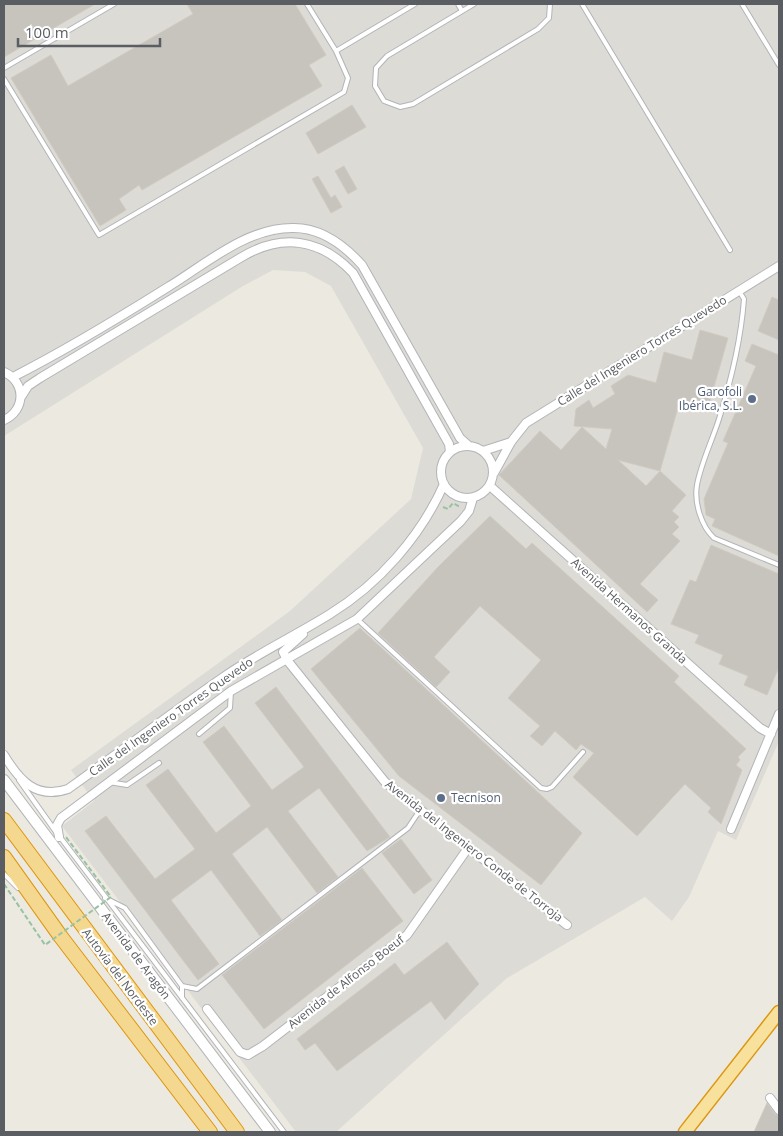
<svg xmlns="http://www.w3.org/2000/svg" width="783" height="1136" viewBox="0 0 783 1136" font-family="'Open Sans',sans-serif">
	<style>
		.industrial { fill: #dddbd6 }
		.building { fill: #c7c4be; stroke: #d0cac0; fill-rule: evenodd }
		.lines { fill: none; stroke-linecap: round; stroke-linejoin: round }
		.service-casing { stroke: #b2b4b8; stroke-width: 6 }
		.minor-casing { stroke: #b2b4b8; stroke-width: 10 }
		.tertiary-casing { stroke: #b2b4b8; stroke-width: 12 }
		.trunk-casing { stroke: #dd9710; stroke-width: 15 }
		.motorway-casing { stroke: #dd9710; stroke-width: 16 }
		.path { stroke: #99c2a3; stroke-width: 2; stroke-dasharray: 5 2.5; stroke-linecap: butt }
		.service { stroke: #fff; stroke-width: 4 }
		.minor { stroke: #fff; stroke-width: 8 }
		.tertiary { stroke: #fff; stroke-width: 10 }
		.trunk { stroke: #f7e19c; stroke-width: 12 }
		.motorway { stroke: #f5d88f; stroke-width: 14 }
		.path-bridge { stroke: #99c2a3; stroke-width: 2; stroke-dasharray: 5 2.5; stroke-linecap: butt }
		.service-dot { fill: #5c6f8a; stroke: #fff; stroke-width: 2 }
		.labels { text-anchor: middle; stroke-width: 4.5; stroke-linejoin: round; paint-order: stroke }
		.street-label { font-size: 12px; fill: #5a5d61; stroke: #fff }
		.service-label { font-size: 12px; fill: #4e5e75; stroke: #fff; text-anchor: end }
	</style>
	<rect width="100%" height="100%" fill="#ece9e1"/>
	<path class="industrial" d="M4 4H779V741L736 840 718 831 689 897 672 921 645 897 507 978 336 1132H296L62 826 94 801 71 770 290 611 411 499 423 448 331 286 305 272 273 270 243 286 4 436Z"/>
	<path class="building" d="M4 4H95L4 57Z
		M187 4H295L326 55 309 65 322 86 142 190 139 185 119 199 126 210 100 226 11 78 51 55 68 86 193 14Z
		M352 105 366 127 318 154 306 133Z
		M344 166 357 189 348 194 335 171Z
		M318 176 331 198 335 195 342 207 331 213 312 179Z
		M772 297 779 300V340L758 331Z
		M700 330 728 338 707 411 679 404 660 471 686 495 672 511 679 517 674 522 679 527 672 534 680 541 640 584 658 600 647 612 499 475 540 431 561 450 582 427 606 449 612 429 574 426 576 409 589 400 593 408 615 394 611 386 628 375 656 383 664 352 692 360ZM618 460 660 471 646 486Z
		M752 344 779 355V556L712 526 715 519 706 515 704 499 728 443 723 441 756 366 745 361Z
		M490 516 526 549 532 543 679 676 674 682 746 749 738 757 740 760 736 765 742 770 721 824 708 812 711 808 685 784 637 836 573 777 594 753 581 744 576 750 555 731 542 746 530 736 540 726 508 698 541 660 480 606 434 657 450 672 436 687 378 633 438 567Z
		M711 545 779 574V667L767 695 744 685 748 676 719 664 723 655 695 643 699 635 671 624 690 580 696 582Z
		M360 628 582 833 541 885 399 776 311 669Z
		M276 687 390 837 367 851 319 788 288 811 338 877 317 893 267 827 232 854 282 920 260 936 211 870 171 900 219 964 198 980 85 831 106 816 155 879 195 849 146 785 168 769 216 833 251 806 203 742 224 726 272 790 304 767 255 703Z
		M401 839 432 880 414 894 382 853Z
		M362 868 403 921 264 1029 222 975Z
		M447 942 479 984 445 1020 431 1001 337 1071 315 1043 305 1050 297 1039 395 963 404 975Z
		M767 1103 775 1114 779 1116V1132H754Z"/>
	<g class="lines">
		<g class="service-casing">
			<path id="service" d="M307 4 336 51 415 4
				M458 4 462 11
				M474 4 387 56 376 68 375 86 384 101 400 107 413 104 538 29 549 18 550 4
				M582 4 730 250
				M742 4 779 65
				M4 68 114 4
				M4 79 99 235 344 92 348 78 336 51
				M739 291 744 299C741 339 731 381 719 419 712 441 701 463 697 485 694 502 701 526 714 538L779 565
				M357 619 541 788 547 789 552 787 583 752
				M199 734 230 708 231 691
				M19 780 56 832
				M109 782 127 785 159 763
				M60 837 284 1132
				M4 874 18 888
				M105 898 125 908 182 986V998
				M182 986 197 989 408 828 420 810"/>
		</g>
		<g class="minor-casing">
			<path id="minor" d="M4 372C26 382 26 410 4 420
				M13 377C66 350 117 319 168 287 206 264 247 227 294 228 322 228 344 245 362 265L460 438 469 446
				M21 397 28 386 40 378 240 258C281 233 320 238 353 273L449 444 450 452
				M441 472a26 26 0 1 1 52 0a26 26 0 1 1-52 0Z
				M483 451 511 442
				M494 473 511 442 526 423 779 266
				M490 486 760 728 771 734
				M303 634 283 652 287 660 385 782 567 925
				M4 755C19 780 36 800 68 789 120 752 170 714 222 678 256 654 295 636 330 614 379 584 421 536 444 484
				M731 829 779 714
				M59 837 57 825 61 818 231 691 357 619 461 521 469 511 473 498
				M207 1009 240 1052 248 1055 263 1046 407 935 468 848
				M770 1098 779 1110"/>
		</g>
		<g class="tertiary-casing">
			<path id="tertiary" d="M4 780 270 1132"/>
		</g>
		<g class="trunk-casing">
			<path id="trunk" d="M685 1132 779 1012"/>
		</g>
		<g class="motorway-casing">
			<path id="motorway" d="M4 820 237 1132
				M4 857 61 937 210 1132"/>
		</g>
		<path class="path" d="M443 507 448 509 453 503 460 507"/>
		<use href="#service" class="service"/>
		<use href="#minor" class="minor"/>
		<use href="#tertiary" class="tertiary"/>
		<use href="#trunk" class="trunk"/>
		<use href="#motorway" class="motorway"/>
		<path class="path-bridge" d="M4 884 45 945 111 897 66 837"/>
	</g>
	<g class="service-dot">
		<circle cx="752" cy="399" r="5"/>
		<circle cx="441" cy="798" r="5"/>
	</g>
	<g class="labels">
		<g class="street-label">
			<text transform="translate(642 351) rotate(-32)" y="4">Calle del Ingeniero Torres Quevedo</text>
			<text transform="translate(629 611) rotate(42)" y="4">Avenida Hermanos Granda</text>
			<text transform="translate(171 717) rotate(-35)" y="4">Calle del Ingeniero Torres Quevedo</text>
			<text transform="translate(474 851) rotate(38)" y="4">Avenida del Ingeniero Conde de Torroja</text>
			<text transform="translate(136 956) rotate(53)" y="4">Avenida de Aragón</text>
			<text transform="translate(120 977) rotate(53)" y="4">Autovía del Nordeste</text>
			<text transform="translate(346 982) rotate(-38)" y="4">Avenida de Alfonso Boeuf</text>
		</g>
		<g class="service-label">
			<text x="742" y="396">Garofoli<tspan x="742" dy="14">Ibérica, S.L.</tspan></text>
			<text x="451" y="802" text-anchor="start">Tecnison</text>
		</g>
	</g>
	<rect width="783" height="1136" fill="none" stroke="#5a5d61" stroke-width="10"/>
	<path d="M18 38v8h142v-8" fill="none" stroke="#5a5d61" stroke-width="2.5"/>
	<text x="25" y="38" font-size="15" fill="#5a5d61" stroke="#ffffff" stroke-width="4" paint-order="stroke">100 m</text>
</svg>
